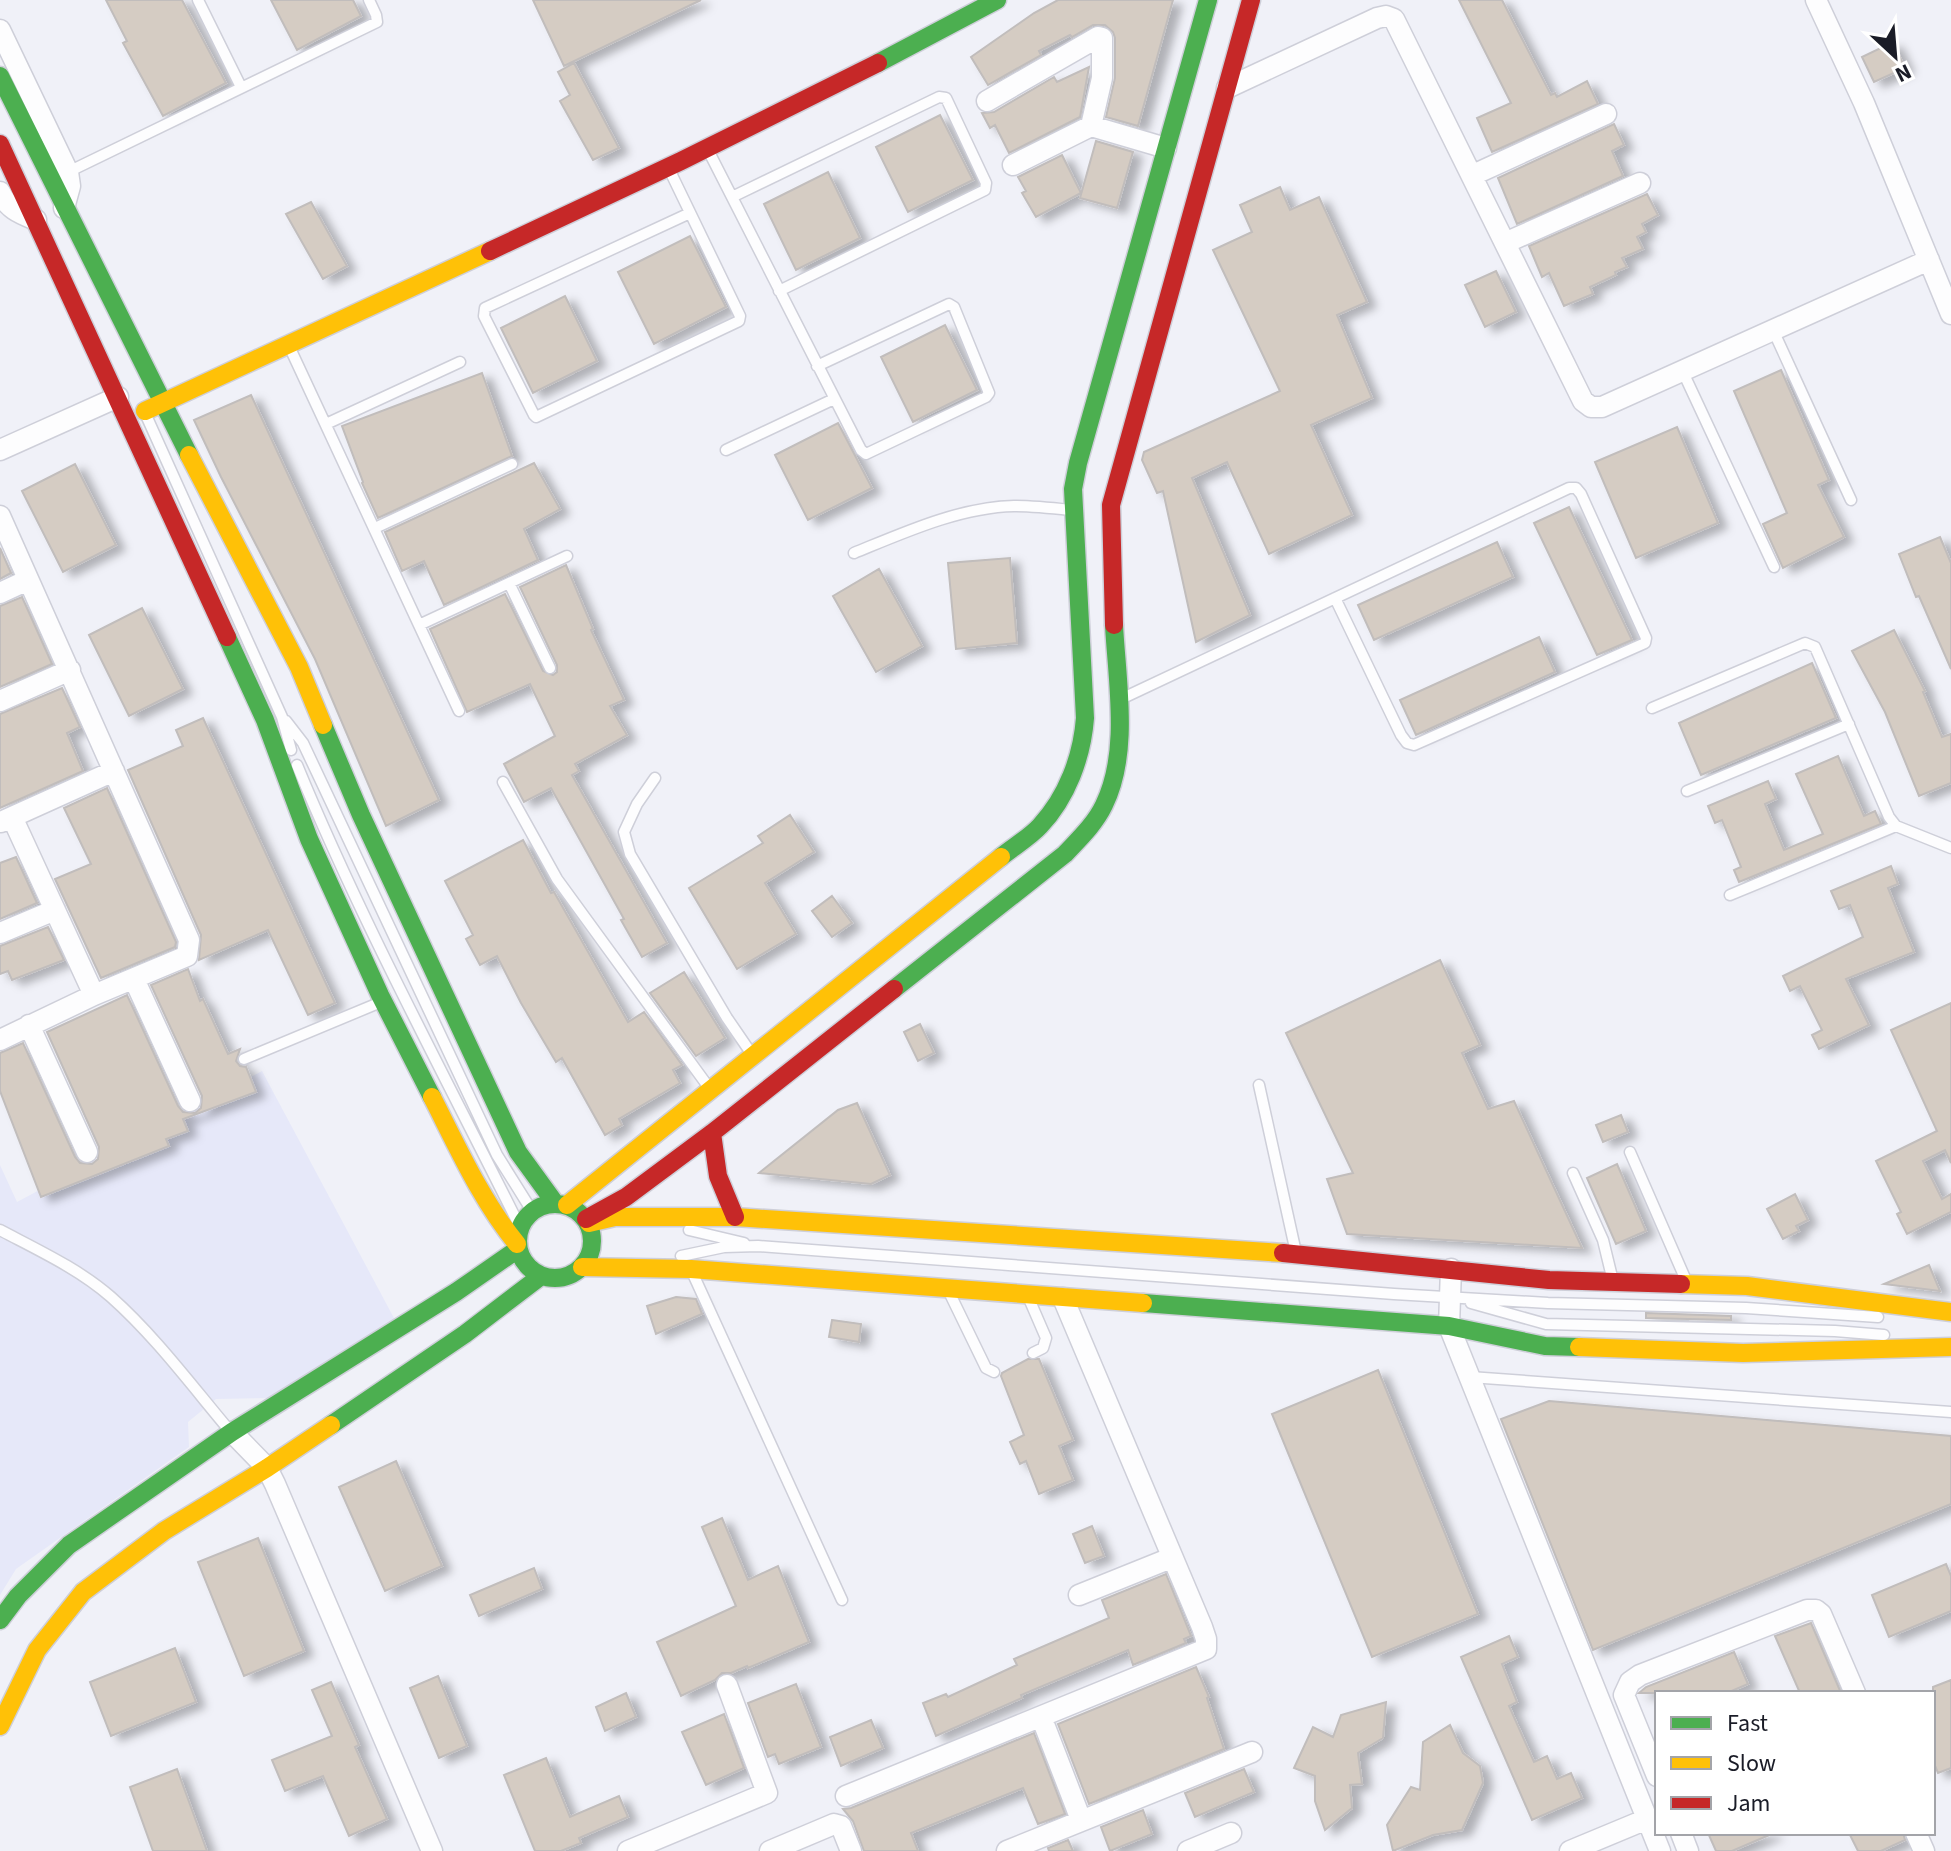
<svg xmlns="http://www.w3.org/2000/svg" width="1951" height="1851" viewBox="0 0 1951 1851" font-family="'Source Sans 3',sans-serif">
	<style>
		.built { fill: #e6e8f9 }
		.building { fill: #d5ccc3; stroke: #c1bdbc; stroke-width: 2; filter: url(#shadow) }
		.lines { fill: none; stroke-linecap: round; stroke-linejoin: round }
		.lane-casing { stroke: #cecfd9; stroke-width: 13 }
		.street-casing { stroke: #cecfd9; stroke-width: 23 }
		.fast-casing { stroke: #cecfd9; stroke-width: 21 }
		.slow-casing { stroke: #cecfd9; stroke-width: 21 }
		.jam-casing { stroke: #cecfd9; stroke-width: 21 }
		.lane { stroke: #fdfdfe; stroke-width: 10 }
		.street { stroke: #fdfdfe; stroke-width: 20 }
		.fast { stroke: #4caf50; stroke-width: 18 }
		.slow { stroke: #ffc107; stroke-width: 18 }
		.jam { stroke: #c62828; stroke-width: 18 }
	</style>
	<defs>
		<filter id="shadow"><feDropShadow dx="9" dy="5" stdDeviation="4" flood-color="#0004"/></filter>
	</defs>
	<rect width="100%" height="100%" fill="#f0f1f8"/>
	<path class="built" d="M262 1071 395 1320 270 1398 216 1399 188 1422 189 1447 16 1569 0 1595V1165L17 1202Z"/>
	<path class="building" d="M106 0H182L226 83 163 116 123 43 127 41Z
		M271 0H353L361 16 297 50Z
		M533 0H701L564 66Z
		M1058 0H1173L1138 126 1106 117 1115 78V38L1113 32 1105 25H1093L1072 37 1070 35 1039 51 1041 55 988 85 971 57 1034 13Z
		M1459 0H1502L1551 95 1555 93 1557 97 1587 81 1598 104 1492 152 1477 118 1511 103Z
		M1893 42 1905 68 1874 82 1862 57Z
		M574 63 619 148 593 160 560 101 570 95 558 72Z
		M1089 67 1080 117 1009 153 995 125 990 128 982 113 994 112 1054 77 1057 82Z
		M940 115 973 180 908 212 876 147Z
		M1614 124 1624 145 1612 151 1623 176 1517 224 1498 178Z
		M1096 141 1133 152 1117 208 1080 198Z
		M1062 155 1081 193 1036 217 1022 193 1026 191 1018 177Z
		M828 172 860 238 796 270 764 204Z
		M1280 187 1290 210 1319 197 1367 302 1337 315 1372 398 1311 425 1352 515 1269 554 1227 462 1192 478 1250 615 1196 642 1163 491 1157 493 1142 460 1144 452 1280 391 1213 250 1252 232 1240 205Z
		M1647 194 1658 215 1642 224 1646 232 1637 237 1643 249 1622 258 1627 267 1615 272 1616 275 1590 287 1593 294 1564 306 1549 273 1542 277 1529 246Z
		M311 202 347 266 323 279 286 214Z
		M690 236 726 307 654 344 618 272Z
		M1496 271 1516 312 1485 327 1465 285Z
		M565 296 597 361 533 393 501 328Z
		M945 325 977 390 913 422 881 357Z
		M1781 370 1829 480 1818 485 1844 537 1783 568 1763 524 1787 513 1734 391Z
		M482 373 512 456 378 518 362 483 363 482 342 426Z
		M251 395 439 800 386 826 315 659 221 477 194 420Z
		M838 423 872 488 808 520 775 455Z
		M1677 427 1718 523 1636 558 1595 462Z
		M534 463 560 509 524 529 538 560 444 605 424 561 402 571 385 532Z
		M75 464 116 545 63 572 22 491Z
		M1569 507 1632 640 1597 655 1534 523Z
		M1940 537 1951 563V669L1919 596 1916 597 1899 554Z
		M1497 542 1513 577 1374 640 1358 605Z
		M0 548 11 573 0 579Z
		M1010 558 1017 643 956 649 948 563Z
		M566 565 593 629 591 630 624 700 610 706 627 735 575 764 579 771 572 775 667 943 642 957 621 920 624 919 551 788 524 802 504 764 555 736 530 684 467 712 430 629 505 594 543 671 553 675 557 672V665L520 587Z
		M879 569 922 646 876 672 833 596Z
		M22 597 52 664 0 687V606Z
		M142 608 183 689 129 716 89 635Z
		M1894 630 1925 691 1923 692 1942 737 1951 734V783L1919 796 1885 712 1852 651Z
		M1539 637 1555 672 1416 735 1400 700Z
		M1812 663 1836 718 1701 775 1679 723Z
		M62 688 80 727 67 733 83 771 0 808V714Z
		M203 718 335 1003 308 1015 268 930 199 960 201 935 128 770 183 746 176 730Z
		M1838 756 1864 816 1875 811 1881 824 1739 882 1734 870 1741 867 1722 820 1715 823 1708 806 1768 781 1776 799 1765 804 1784 850 1823 834 1796 774Z
		M107 788 176 942 175 947 101 978 55 879 91 864 64 808Z
		M790 815 814 852 765 883 796 934 737 969 689 888 763 843 758 836Z
		M523 840 551 893 554 892 628 1022 644 1012 682 1065 673 1070 680 1083 619 1119 622 1125 605 1135 562 1058 556 1062 521 1003 497 956 480 965 466 939 473 935 445 881Z
		M16 857 37 903 0 919V863Z
		M1891 866 1898 884 1888 888 1914 952 1846 979 1869 1025 1819 1049 1812 1035 1822 1030 1800 986 1790 991 1783 976 1863 937 1850 905 1839 909 1831 891Z
		M832 896 852 923 832 937 812 911Z
		M48 927 64 960 12 980 8 971 0 974V946Z
		M1440 960 1480 1045 1462 1053 1488 1109 1514 1101 1582 1248 1347 1234 1327 1179 1353 1173 1286 1033Z
		M188 969 200 1001 203 999 228 1054 240 1049 236 1061 240 1066 246 1067 256 1092 183 1119 188 1131 166 1139 169 1146 41 1197 0 1091V1053L23 1043 75 1157 80 1163 92 1164 98 1159 99 1147 47 1032 127 995 178 1106 183 1112 195 1113 201 1108 202 1096 151 985Z
		M684 972 725 1038 696 1056 650 993Z
		M1951 1003V1163L1945 1150 1923 1161 1942 1199 1951 1194V1212L1907 1234 1897 1214 1901 1212 1876 1161 1937 1131 1891 1030Z
		M920 1024 934 1053 918 1061 904 1032Z
		M857 1103 890 1175 871 1184 759 1173 838 1110Z
		M1621 1115 1628 1132 1603 1142 1596 1125Z
		M1617 1164 1646 1231 1616 1244 1587 1178Z
		M1795 1194 1808 1220 1796 1226 1799 1231 1783 1239 1767 1209Z
		M1929 1265 1940 1291 1884 1284Z
		M676 1297 696 1299 702 1314 656 1334 647 1306Z
		M1646 1313 1731 1316V1320L1646 1318Z
		M832 1320 861 1324 859 1342 829 1337Z
		M1028 1359H1039L1073 1440 1059 1446 1073 1480 1039 1494 1026 1461 1020 1464 1010 1442 1024 1435 1001 1376 1002 1373Z
		M1378 1370 1478 1614 1372 1657 1272 1414Z
		M1549 1401 1951 1436V1504L1593 1650 1501 1419Z
		M396 1461 442 1566 385 1591 339 1487Z
		M722 1518 748 1580 778 1566 809 1642 748 1668 747 1666 731 1673H722L715 1680 681 1696 657 1642 736 1606 702 1527Z
		M1092 1526 1104 1556 1085 1563 1073 1534Z
		M258 1538 304 1651 244 1676 198 1562Z
		M1946 1564 1951 1576V1611L1889 1637 1872 1595Z
		M534 1568 542 1589 479 1616 470 1595Z
		M1166 1574 1191 1636 1184 1639 1186 1643 1133 1665 1128 1650 1021 1695 1022 1698 936 1736 923 1703 946 1694 948 1697 1017 1665 1014 1659 1109 1618 1102 1600Z
		M1811 1623 1841 1693H1800L1775 1636Z
		M1509 1636 1518 1657 1502 1664 1517 1702 1509 1706 1534 1762 1547 1756 1557 1779 1571 1773 1582 1798 1532 1820 1461 1657Z
		M175 1648 196 1702 111 1736 90 1682Z
		M1734 1652 1748 1684 1727 1693H1639L1646 1687Z
		M1196 1667 1209 1697 1207 1698 1224 1749 1089 1804 1058 1724Z
		M438 1676 467 1746 439 1758 410 1688Z
		M1951 1680V1768L1938 1773 1933 1761V1687Z
		M331 1682 359 1745 355 1747 387 1819 349 1836 323 1776 285 1791 272 1760 332 1736 312 1690Z
		M796 1684 821 1747 779 1764 775 1754 768 1757 748 1703Z
		M626 1693 636 1717 605 1731 596 1707Z
		M1386 1702 1383 1738 1358 1753 1362 1784 1350 1785 1352 1808 1325 1830 1315 1801V1776L1294 1768 1313 1727 1333 1737 1341 1715Z
		M724 1714 744 1768 706 1785 682 1732Z
		M871 1720 883 1748 841 1766 830 1737Z
		M1450 1725 1463 1753 1480 1766 1483 1783 1462 1830 1433 1835 1393 1851 1387 1825 1411 1787 1420 1790 1423 1742Z
		M1034 1733 1065 1814 1038 1824 1023 1788 911 1833 918 1851H864L853 1821 843 1809 851 1808Z
		M546 1758 570 1817 619 1796 628 1817 579 1838 581 1843 561 1851H535L504 1775Z
		M177 1769 207 1851H153L130 1787Z
		M1244 1769 1254 1792 1195 1817 1185 1793Z
		M1143 1810 1152 1834 1110 1851 1101 1827Z
		M1708 1833H1774L1732 1851H1716Z
		M1849 1833H1903L1905 1840 1881 1851H1858Z
		M1068 1840 1073 1851H1049L1048 1848Z"/>
	<g class="lines">
		<g class="lane-casing">
			<path id="lane" d="M198 0 241 87
				M708 150 861 450 866 454 986 397 989 393 954 307 949 304 817 366
				M669 169 740 316 739 321 536 417 534 415 484 316 485 308 690 213
				M68 172 377 22 376 15 369 0
				M732 197 939 97 946 98 986 183 985 190 779 291
				M1773 330 1851 500
				M289 346 459 711
				M1682 370 1774 567
				M145 413 282 717 291 750
				M326 424 460 362
				M726 450 834 399
				M375 528 512 464
				M854 553C903 533 960 507 1014 506 1033 506 1052 508 1070 510
				M509 583 550 668
				M419 625 567 556
				M1123 698 1569 488H1576L1581 494 1646 638 1645 643 1414 745 1407 743 1401 735 1335 598
				M1652 708 1805 643 1815 647 1889 817 1896 826 1951 848
				M286 721 303 743 497 1155 532 1211
				M297 765C362 923 444 1074 520 1227
				M655 778 637 804 624 832 630 854 727 1018 751 1053
				M503 782 557 879 710 1089
				M1687 791 1849 724
				M1730 895 1896 826
				M244 1059 381 1002
				M1259 1085 1295 1248
				M1630 1152 1685 1278
				M1573 1173 1603 1240 1612 1277
				M0 1230C38 1250 79 1269 111 1297 155 1336 192 1386 230 1431
				M689 1230 744 1243
				M681 1256 724 1247 758 1246 1394 1294 1548 1303 1746 1308 1878 1317
				M693 1274 842 1600
				M951 1296 986 1368 994 1372
				M1030 1301 1046 1338 1043 1348 1033 1353
				M1471 1303 1546 1324 1835 1331 1884 1335
				M1470 1377 1951 1412"/>
		</g>
		<g class="street-casing">
			<path id="street" d="M1816 0 1864 103 1951 314
				M0 30 68 172 70 186 64 208
				M1227 88 1377 18 1386 16 1394 19 1583 401 1591 407H1602L1929 260
				M987 101 1098 37 1102 38V78L1091 126 1166 148
				M1013 165 1091 126
				M1473 175 1606 114
				M0 192C8 209 19 213 36 220
				M1505 243 1640 183
				M0 450 118 397
				M0 516 189 940 187 956 94 995 0 1040
				M0 593 28 580
				M0 701 70 670
				M12 817 94 995
				M1 822 114 771
				M0 933 55 910
				M134 979 190 1101
				M29 1025 87 1152
				M1451 1269 1449 1326 1660 1851
				M232 1432 267 1468 275 1484 432 1851
				M1079 1595 1171 1558
				M1042 1719 1081 1820
				M1657 1776 1624 1695 1630 1682 1640 1675 1807 1610H1816L1821 1614 1855 1693
				M846 1796 1206 1649V1639L1202 1627 1063 1298
				M1681 1833 1688 1851
				M1916 1833 1924 1851
				M628 1851 767 1793 727 1685
				M770 1851 834 1824 841 1826 851 1851
				M1007 1851 1252 1752
				M1188 1851 1231 1833
				M1570 1851 1647 1819"/>
		</g>
		<g class="fast-casing">
			<path id="fast" d="M878 63 997 0
				M0 76 189 455
				M227 637 265 720 309 839 380 995 432 1097
				M323 725 361 815 518 1152 555 1203
				M1001 857C1013 847 1029 838 1040 826 1067 797 1082 757 1085 718L1073 489 1078 463 1208 0
				M894 989 1065 854C1079 839 1095 824 1104 805 1130 752 1117 682 1114 625
				M518 1241a37 37 0 1 1 74 0a37 37 0 1 1-74 0Z
				M1143 1303 1449 1326 1545 1346 1579 1347
				M331 1425 465 1334 541 1276
				M0 1620 18 1596 69 1545 232 1432 456 1292 518 1249"/>
		</g>
		<g class="slow-casing">
			<path id="slow" d="M145 411 490 251
				M189 455 299 667 323 725
				M432 1097C458 1148 481 1200 517 1244
				M567 1205 1001 857
				M589 1223 615 1217H735L1283 1253
				M582 1267 691 1269 1143 1303
				M1681 1284 1747 1286 1951 1312
				M1579 1347 1743 1353 1951 1347
				M0 1726 37 1650 83 1592 164 1531 267 1468 331 1425"/>
		</g>
		<g class="jam-casing">
			<path id="jam" d="M0 144 227 637
				M490 251 681 161 878 63
				M1114 625 1111 505 1251 0
				M712 1133 718 1176 735 1217
				M586 1219 626 1197 712 1133 894 989
				M1283 1253 1549 1280 1681 1284"/>
		</g>
		<use href="#lane" class="lane"/>
		<use href="#street" class="street"/>
		<use href="#fast" class="fast"/>
		<use href="#slow" class="slow"/>
		<use href="#jam" class="jam"/>
	</g>
	<rect x="1655" y="1691" width="280" height="144" fill="#ffffff" stroke="#a3a4a9" stroke-width="2"/>
	<rect x="1671" y="1717" width="40" height="12" fill="#4caf50" stroke="#a3a4a9" stroke-width="2"/>
	<text x="1727" y="1731" font-size="24" fill="#1a1c27">Fast</text>
	<rect x="1671" y="1757" width="40" height="12" fill="#ffc107" stroke="#a3a4a9" stroke-width="2"/>
	<text x="1727" y="1771" font-size="24" fill="#1a1c27">Slow</text>
	<rect x="1671" y="1797" width="40" height="12" fill="#c62828" stroke="#a3a4a9" stroke-width="2"/>
	<text x="1727" y="1811" font-size="24" fill="#1a1c27">Jam</text>
	<g transform="translate(1895 56) rotate(154)" stroke="#ffffff" stroke-width="6" paint-order="stroke">
	<path d="M0-6L14 30L0 20L-14 30Z" fill="#1a1c27"/>
	<text y="-12" font-size="22" font-weight="bold" text-anchor="middle" fill="#1a1c27">N</text>
	</g>
</svg>
